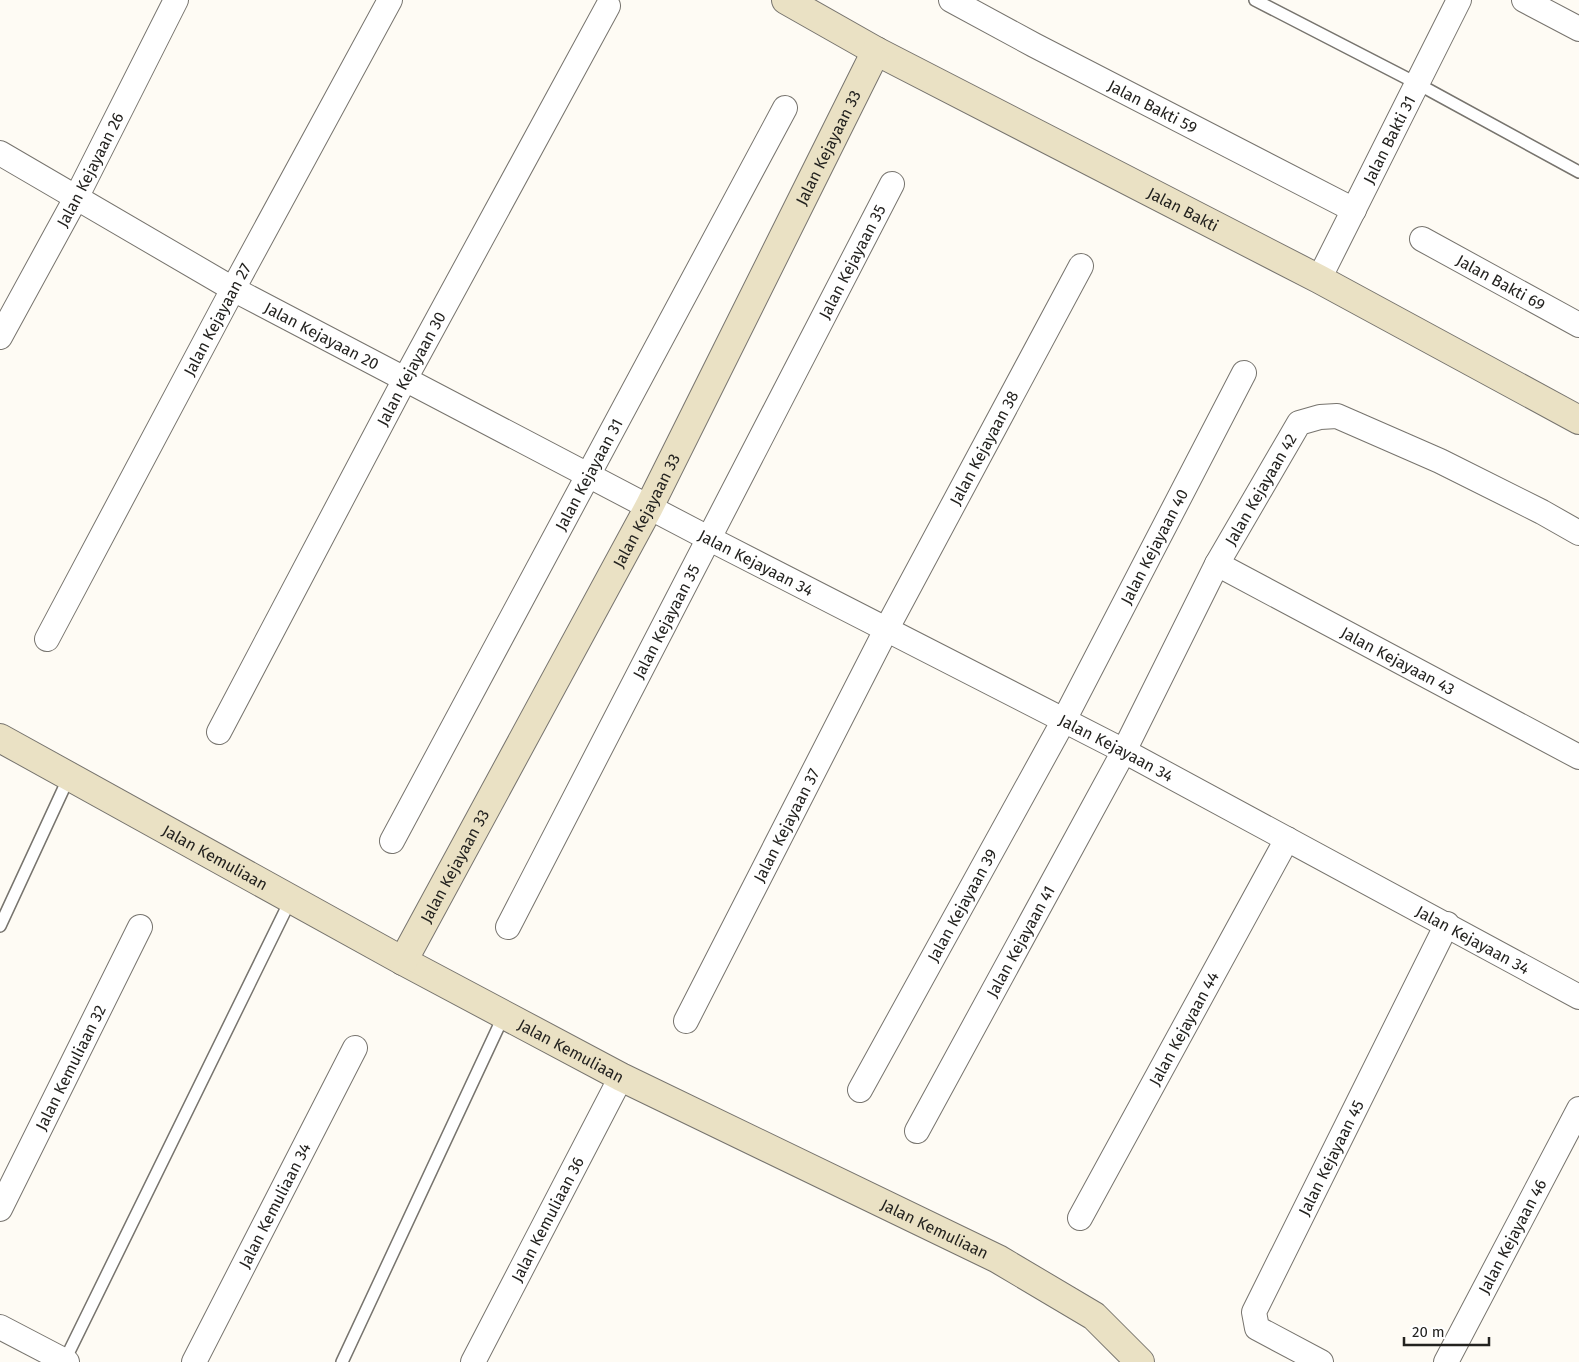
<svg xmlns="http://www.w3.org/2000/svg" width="1579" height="1362" viewBox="0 0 1579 1362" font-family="'Fira Sans',sans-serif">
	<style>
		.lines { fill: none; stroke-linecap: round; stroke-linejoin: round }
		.lane-casing { stroke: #77746e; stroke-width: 14 }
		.street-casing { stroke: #77746e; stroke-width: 26 }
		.secondary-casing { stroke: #77746e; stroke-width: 30 }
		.lane { stroke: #fff; stroke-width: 11 }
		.street { stroke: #fff; stroke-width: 24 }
		.secondary { stroke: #eae1c4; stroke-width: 28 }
		.labels { text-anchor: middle; stroke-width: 5; stroke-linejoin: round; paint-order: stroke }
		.street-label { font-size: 16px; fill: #23221f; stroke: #fff }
	</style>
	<rect width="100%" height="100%" fill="#fefbf4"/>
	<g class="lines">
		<g class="lane-casing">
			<path id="lane" d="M1255 0 1418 84 1579 172
				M0 926 69 777
				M64 1362 291 899
				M342 1362 504 1015"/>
		</g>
		<g class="street-casing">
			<g id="street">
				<path id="s1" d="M951 0 1034 45 1354 210"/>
				<path d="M1524 0 1579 29"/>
				<path id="s2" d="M0 153 233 289 708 538 1124 751 1579 997"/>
				<path id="s3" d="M1422 239 1579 325"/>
				<path id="s4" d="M1319 279 1459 0"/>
				<path id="s5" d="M0 337 76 198 176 0"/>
				<path id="s6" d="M1217 564 1579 757"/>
				<path id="s7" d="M47 639 233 289 390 0"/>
				<path id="s8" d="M219 732 405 379 608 6"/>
				<path id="s9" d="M392 841 785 108"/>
				<path id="s10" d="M508 927 892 184"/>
				<path id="s11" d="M686 1021 886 630 1081 266"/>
				<path id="s12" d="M860 1090 1064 720 1244 373"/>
				<path id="s13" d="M917 1131 1124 751 1217 564 1299 423 1320 417 1337 416 1440 461 1542 512 1579 533"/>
				<path id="s14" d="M0 1209 140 927"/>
				<path id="s15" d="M1080 1218 1287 839"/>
				<path d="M0 1327 67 1362"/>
				<path id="s16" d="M194 1362 355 1048"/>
				<path id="s17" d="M473 1362 621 1077"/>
				<path id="s18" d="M1321 1362 1257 1328 1254 1312 1447 924"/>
				<path id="s19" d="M1446 1362 1579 1109"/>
			</g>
		</g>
		<g class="secondary-casing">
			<g id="secondary">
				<path id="s20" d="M786 0 876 51 1319 279 1579 420"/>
				<path id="s21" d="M0 738 403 961 621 1077 998 1259 1094 1316 1140 1362"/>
				<path id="s22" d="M403 961 649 507 876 51"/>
			</g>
		</g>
		<use href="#lane" class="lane"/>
		<use href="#street" class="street"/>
		<use href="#secondary" class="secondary"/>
	</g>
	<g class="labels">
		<g class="street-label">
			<text dy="6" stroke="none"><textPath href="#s1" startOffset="228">Jalan Bakti 59</textPath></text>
			<text dy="6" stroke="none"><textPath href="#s4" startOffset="156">Jalan Bakti 31</textPath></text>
			<text dy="6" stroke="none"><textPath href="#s22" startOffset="918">Jalan Kejayaan 33</textPath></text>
			<text dy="6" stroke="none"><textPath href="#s5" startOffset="190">Jalan Kejayaan 26</textPath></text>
			<text dy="6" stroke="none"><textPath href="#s20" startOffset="449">Jalan Bakti</textPath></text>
			<text dy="6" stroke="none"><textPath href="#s10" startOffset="749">Jalan Kejayaan 35</textPath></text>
			<text dy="6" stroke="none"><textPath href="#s3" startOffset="90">Jalan Bakti 69</textPath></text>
			<text dy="6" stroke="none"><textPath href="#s7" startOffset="362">Jalan Kejayaan 27</textPath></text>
			<text dy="6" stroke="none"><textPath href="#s2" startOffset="370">Jalan Kejayaan 20</textPath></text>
			<text dy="6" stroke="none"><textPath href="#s8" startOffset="411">Jalan Kejayaan 30</textPath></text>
			<text dy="6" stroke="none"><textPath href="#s11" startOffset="646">Jalan Kejayaan 38</textPath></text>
			<text dy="6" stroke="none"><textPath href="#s9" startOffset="416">Jalan Kejayaan 31</textPath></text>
			<text dy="6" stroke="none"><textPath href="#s13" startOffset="728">Jalan Kejayaan 42</textPath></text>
			<text dy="6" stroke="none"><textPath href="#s22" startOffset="512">Jalan Kejayaan 33</textPath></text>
			<text dy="6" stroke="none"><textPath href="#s12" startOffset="618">Jalan Kejayaan 40</textPath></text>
			<text dy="6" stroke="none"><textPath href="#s2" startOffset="860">Jalan Kejayaan 34</textPath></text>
			<text dy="6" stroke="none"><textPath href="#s10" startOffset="344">Jalan Kejayaan 35</textPath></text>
			<text dy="6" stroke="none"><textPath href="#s6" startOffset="205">Jalan Kejayaan 43</textPath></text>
			<text dy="6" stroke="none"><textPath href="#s2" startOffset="1265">Jalan Kejayaan 34</textPath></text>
			<text dy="6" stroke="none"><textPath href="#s11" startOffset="220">Jalan Kejayaan 37</textPath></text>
			<text dy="6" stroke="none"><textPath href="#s21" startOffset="246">Jalan Kemuliaan</textPath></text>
			<text dy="6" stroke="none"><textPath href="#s22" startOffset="108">Jalan Kejayaan 33</textPath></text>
			<text dy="6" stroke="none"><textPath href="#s12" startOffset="211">Jalan Kejayaan 39</textPath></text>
			<text dy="6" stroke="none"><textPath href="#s2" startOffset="1670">Jalan Kejayaan 34</textPath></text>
			<text dy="6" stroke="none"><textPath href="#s13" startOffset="216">Jalan Kejayaan 41</textPath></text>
			<text dy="6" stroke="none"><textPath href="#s15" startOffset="216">Jalan Kejayaan 44</textPath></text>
			<text dy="6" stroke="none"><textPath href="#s21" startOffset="651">Jalan Kemuliaan</textPath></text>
			<text dy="6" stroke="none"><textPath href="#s14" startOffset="158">Jalan Kemuliaan 32</textPath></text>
			<text dy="6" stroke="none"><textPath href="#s18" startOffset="261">Jalan Kejayaan 45</textPath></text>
			<text dy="6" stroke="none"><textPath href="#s16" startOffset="176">Jalan Kemuliaan 34</textPath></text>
			<text dy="6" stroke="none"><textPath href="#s17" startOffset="161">Jalan Kemuliaan 36</textPath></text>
			<text dy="6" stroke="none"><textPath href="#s21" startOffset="1056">Jalan Kemuliaan</textPath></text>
			<text dy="6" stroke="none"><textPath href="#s19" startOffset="142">Jalan Kejayaan 46</textPath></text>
		</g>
	</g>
	<path d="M1404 1337v8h85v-8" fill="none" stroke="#23221f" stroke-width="2.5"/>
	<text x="1412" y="1337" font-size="15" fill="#23221f" stroke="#ffffff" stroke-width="4" paint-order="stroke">20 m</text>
</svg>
